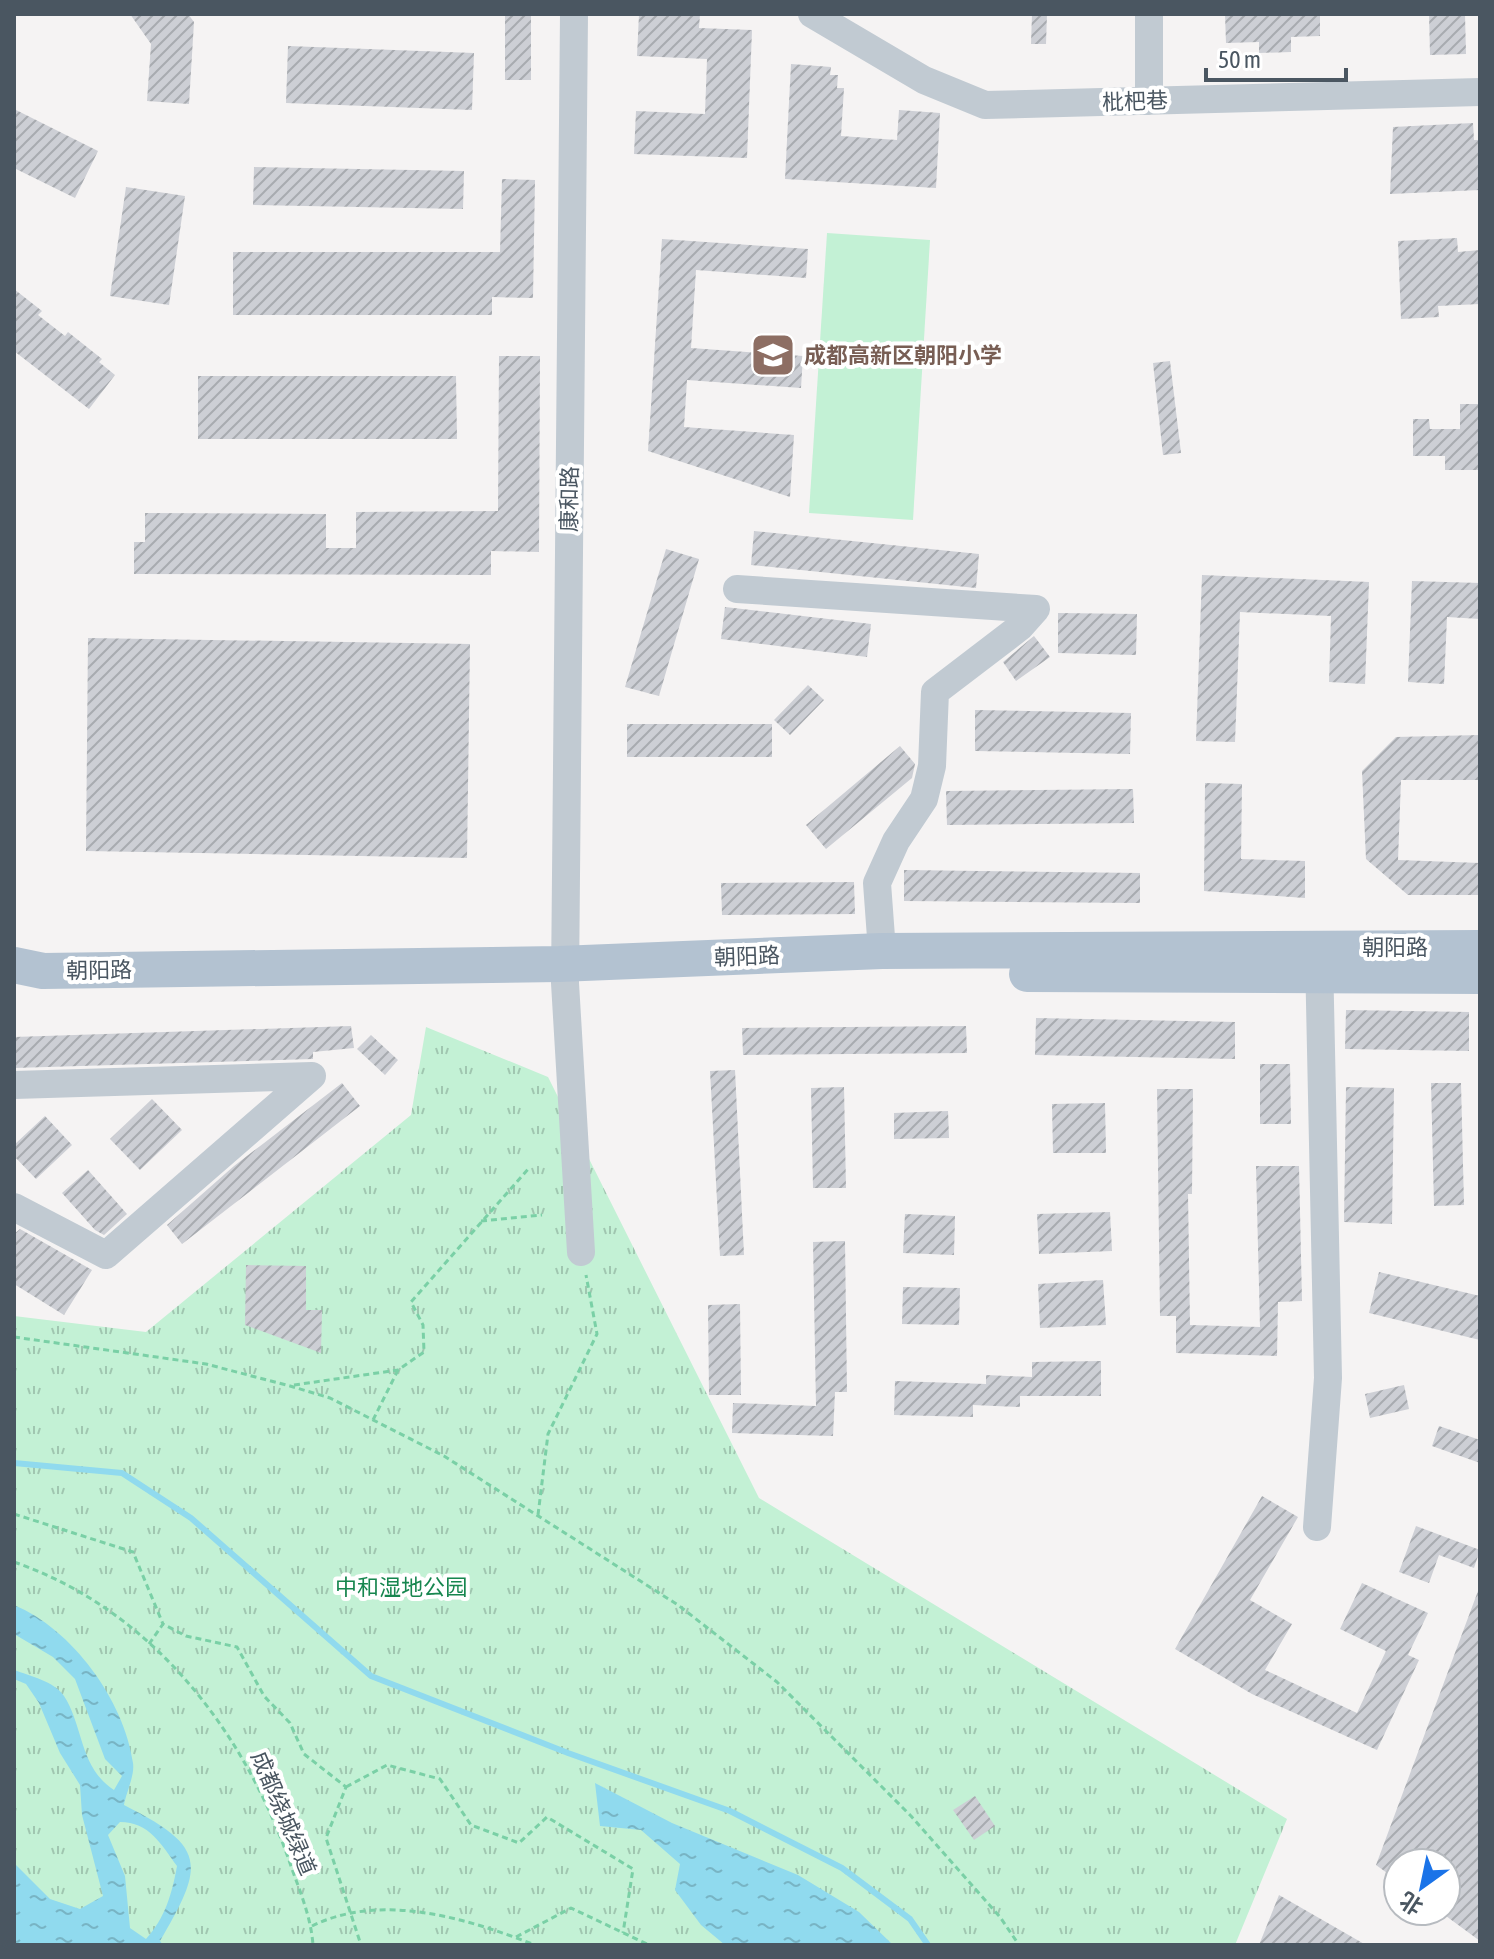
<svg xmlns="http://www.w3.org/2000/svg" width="1494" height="1959" viewBox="0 0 1494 1959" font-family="'Asap Condensed','Noto Sans SC',sans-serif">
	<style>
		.park { fill: url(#park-tufts) }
		.garden { fill: #c3f1d5 }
		.water { fill: url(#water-ripples); fill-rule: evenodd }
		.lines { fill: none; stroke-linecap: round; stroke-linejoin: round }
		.stream { stroke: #90daee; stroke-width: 6 }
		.building { fill: url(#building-hatch) }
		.path { stroke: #7ad0a6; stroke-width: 3; stroke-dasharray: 6 4; stroke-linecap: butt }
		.minor { stroke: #c1cad2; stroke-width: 28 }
		.major { stroke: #b3c2d1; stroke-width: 36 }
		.labels { text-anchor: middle; stroke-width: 8; stroke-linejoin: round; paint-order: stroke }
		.street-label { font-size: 22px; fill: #4a5661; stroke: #fff }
		.education-label { font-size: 22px; font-weight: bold; fill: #785e54; stroke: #fff; text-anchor: start }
		.park-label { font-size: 22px; fill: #17864f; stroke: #fff }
	</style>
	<defs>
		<pattern id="park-tufts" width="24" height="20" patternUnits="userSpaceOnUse" patternTransform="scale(2)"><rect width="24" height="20" fill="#c3f1d5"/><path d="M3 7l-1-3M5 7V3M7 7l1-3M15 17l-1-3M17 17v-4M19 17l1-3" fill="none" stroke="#a0c6b0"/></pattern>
		<pattern id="water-ripples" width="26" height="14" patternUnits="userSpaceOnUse" patternTransform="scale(2)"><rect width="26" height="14" fill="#90daee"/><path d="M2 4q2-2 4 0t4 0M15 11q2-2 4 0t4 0" fill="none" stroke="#78b4c4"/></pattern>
		<pattern id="building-hatch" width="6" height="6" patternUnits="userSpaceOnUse" patternTransform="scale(2)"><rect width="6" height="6" fill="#cdcfd5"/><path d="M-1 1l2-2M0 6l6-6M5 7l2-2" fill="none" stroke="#a8abb0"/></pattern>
	</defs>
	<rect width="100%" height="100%" fill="#f5f3f3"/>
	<path class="park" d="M426 1027 548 1077 759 1498 1287 1819 1235 1945H14V1316L146 1332 411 1115Z"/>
	<path class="garden" d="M827 233 930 240 913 520 809 513Z"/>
	<path class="water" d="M14 1605C72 1629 124 1700 133 1763 135 1775 126 1793 124 1805 207 1847 205 1864 160 1941L163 1945H14V1863L50 1899 80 1909 103 1896 82 1815 80 1785 60 1753 39 1703 26 1684 14 1679V1670C30 1676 54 1681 64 1696 84 1727 79 1767 114 1790L122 1776 105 1759 75 1679 53 1657 14 1634ZM120 1822C149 1822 161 1844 177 1866 172 1894 165 1918 146 1939L130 1928 125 1876 108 1835Z
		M595 1783 672 1823 798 1875 859 1912 893 1945H725L701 1925 675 1890 680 1864 641 1830 600 1826Z"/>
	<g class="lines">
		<path class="stream" d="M14 1463 122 1473 191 1518 371 1676 568 1753 730 1811 842 1868 910 1919 928 1945"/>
	</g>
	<path class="building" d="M130 14H188L194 22 189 104 147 101 151 44Z
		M505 14H531V80H505Z
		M639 14H700L699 28 752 30 747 158 634 154 636 111 705 114 707 59 637 56Z
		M1032 14H1047L1046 44H1031Z
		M1225 14H1320V36L1291 37V52L1259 53V42L1226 43Z
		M1429 14H1465L1466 54 1430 55Z
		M288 46 474 53 472 110 286 103Z
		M791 64 831 67 830 75H838L837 88H844L841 136 897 140 899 110 940 113 936 188 785 179Z
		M14 109 98 151 75 198 14 168Z
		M1473 123 1474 140H1480V190L1390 194 1393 127Z
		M254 167 464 171 463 209 253 205Z
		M502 179 535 180 533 298 492 297V315H233V252H500Z
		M126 187 185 196 169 305 110 296Z
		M1457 238 1458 252 1480 250V304L1438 306 1439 317 1401 319 1398 241Z
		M662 239 808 249 806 278 696 270 691 348 803 356 801 388 687 380 684 427 794 435 790 497 648 451Z
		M14 289 42 311 38 315 65 336 68 332 102 359 99 362 115 375 89 409 14 351Z
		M499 356H540L539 552 491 551V575L134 574V542H145V513L326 514V548H356V512L498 511Z
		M1170 361 1181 453 1163 455 1153 363Z
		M198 376H456L457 439H198Z
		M1460 404H1480V470H1445V456H1413V419H1429L1430 429H1460Z
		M754 531 979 554 976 588 751 565Z
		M666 549 699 559 659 696 625 687Z
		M1202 575 1369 582 1365 684 1329 682 1331 616 1240 612 1235 742 1196 741Z
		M1412 581 1480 583V619L1447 617 1444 684 1408 682Z
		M725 607 871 624 867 657 721 639Z
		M1058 613 1137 614 1136 655 1058 653Z
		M1034 636 1050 657 1016 681 1003 662Z
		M88 638 470 644 467 858 86 851Z
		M808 685 824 700 790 735 774 720Z
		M975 710 1131 713 1130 754 975 751Z
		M627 724H772V757H627Z
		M1480 735V780H1401L1398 860 1480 863V895H1408L1366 859 1362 771 1396 737Z
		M900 746 915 764 912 778 826 849 806 825Z
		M1205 783 1242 784 1241 859 1305 861V898L1204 891Z
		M1133 789 1134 823 947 825 946 791Z
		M904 870 1140 873V903L904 901Z
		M854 882 855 914 722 915 721 883Z
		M1346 1010 1469 1012V1051L1345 1049Z
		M1036 1018 1235 1022V1059L1035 1055Z
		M351 1026 354 1048 313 1052V1059L14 1068V1037Z
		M966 1026 967 1053 743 1055 742 1028Z
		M371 1035 398 1060 385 1075 357 1049Z
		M1260 1064H1290L1291 1124H1260Z
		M735 1070 744 1255 720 1256 710 1071Z
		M342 1083 360 1106 182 1244 167 1225 234 1166Z
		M1431 1083H1461L1464 1205 1434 1206Z
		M844 1087 846 1188H813L811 1088Z
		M1346 1087 1394 1088 1392 1224 1344 1222Z
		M1157 1089H1193L1192 1194H1188L1190 1325 1260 1327 1256 1166H1299L1302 1301 1278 1302 1277 1356 1176 1353V1316H1160Z
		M152 1099 182 1130 140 1170 110 1139Z
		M1105 1103 1106 1153H1053L1052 1104Z
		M948 1111 949 1138 894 1139V1113Z
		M45 1116 72 1145 36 1179 14 1156V1145Z
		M88 1170 127 1214 104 1235 95 1230 62 1193Z
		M1110 1212 1112 1251 1039 1254 1037 1214Z
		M905 1214 955 1216 954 1255 903 1253Z
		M20 1229 92 1270 64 1315 14 1284V1234Z
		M845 1241 847 1392H835L833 1436 732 1433 733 1403 816 1406 813 1242Z
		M246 1265 306 1266V1310H322L321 1353 245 1325Z
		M1379 1272 1480 1296V1340L1369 1313Z
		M1103 1280 1106 1325 1040 1328 1038 1284Z
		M903 1287 960 1288 959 1325 902 1324Z
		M740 1304 741 1395H709L708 1305Z
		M1101 1361V1396H1020V1407L973 1405V1417L894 1415 895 1381 986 1384V1375L1032 1377V1362Z
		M1404 1385 1409 1409 1370 1418 1365 1394Z
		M1439 1426 1480 1440V1463L1432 1446Z
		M1262 1496 1298 1517 1250 1600 1292 1624 1265 1670 1357 1713 1386 1651 1340 1629 1362 1583 1428 1613 1408 1655 1419 1660 1377 1750 1252 1694 1175 1649Z
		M1416 1526 1480 1550 1474 1568 1439 1555 1429 1583 1399 1572Z
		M1478 1591 1480 1592V1941L1446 1916V1863H1398V1881L1376 1865Z
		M975 1796 995 1826 974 1840 953 1810Z
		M1279 1895 1366 1945H1259Z"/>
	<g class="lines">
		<path class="path" d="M481 1221 542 1215
			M14 1337 206 1364 290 1386 330 1398 444 1456 678 1605 777 1682 911 1816 1000 1917 1019 1945
			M294 1385 398 1370 424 1352 423 1325 411 1302 529 1168
			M373 1420 398 1370
			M14 1514 133 1552 163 1624
			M538 1515 548 1434 597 1334 586 1275
			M14 1562C153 1610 247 1734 292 1869 301 1894 311 1918 313 1945
			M149 1644 163 1624 186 1636 237 1647 264 1696 290 1723 304 1754 346 1787 326 1838 361 1945
			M346 1787 387 1765 440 1779 471 1825 519 1843 547 1817 633 1869 623 1933
			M312 1926C381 1892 466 1918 535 1945
			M516 1937 571 1908 649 1945"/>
		<path class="minor" d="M574 14 565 983 581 1252
			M812 14 924 80 985 105 1480 92
			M1149 101V14
			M737 589 1036 609 1020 627 935 692 932 766 924 799 896 841 877 883 882 951
			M14 1085 312 1076 106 1255 14 1207
			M1317 1527 1328 1378 1319 956"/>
		<path class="major" d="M14 965 43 971 559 964 882 951 1480 948
			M1027 974 1480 976"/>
	</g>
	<defs>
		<g id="school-square" transform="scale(2.3)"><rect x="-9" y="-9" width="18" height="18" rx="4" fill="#8d6e63" stroke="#fff"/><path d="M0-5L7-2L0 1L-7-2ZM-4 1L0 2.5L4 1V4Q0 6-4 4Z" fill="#fff"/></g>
	</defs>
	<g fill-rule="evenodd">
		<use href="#school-square" x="773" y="355"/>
	</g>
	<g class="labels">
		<g class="street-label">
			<text transform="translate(1135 101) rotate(-2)" y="8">枇杷巷</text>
			<text transform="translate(569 499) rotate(-89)" y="8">康和路</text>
			<text x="1395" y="955">朝阳路</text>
			<text transform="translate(747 956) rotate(-2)" y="8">朝阳路</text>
			<text transform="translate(99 970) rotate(-1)" y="8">朝阳路</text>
			<text transform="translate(284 1813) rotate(67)" y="8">成都绕城绿道</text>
		</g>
		<g class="education-label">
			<text x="804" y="363">成都高新区朝阳小学</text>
		</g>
		<g class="park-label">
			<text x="401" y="1595">中和湿地公园</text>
		</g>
	</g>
	<rect width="1494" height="1959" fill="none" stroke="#4a5661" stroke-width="32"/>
	<g transform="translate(1422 1887) rotate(213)"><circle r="38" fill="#ffffff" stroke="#b7bbc0" stroke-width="2"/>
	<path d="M0-6L14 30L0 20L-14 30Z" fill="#1a73e8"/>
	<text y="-12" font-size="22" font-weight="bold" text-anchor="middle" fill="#4a5661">北</text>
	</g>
	<path d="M1206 68v12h140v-12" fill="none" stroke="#4a5661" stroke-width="4"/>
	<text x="1218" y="68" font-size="24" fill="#4a5661" stroke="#ffffff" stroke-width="6" paint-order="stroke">50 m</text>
</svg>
